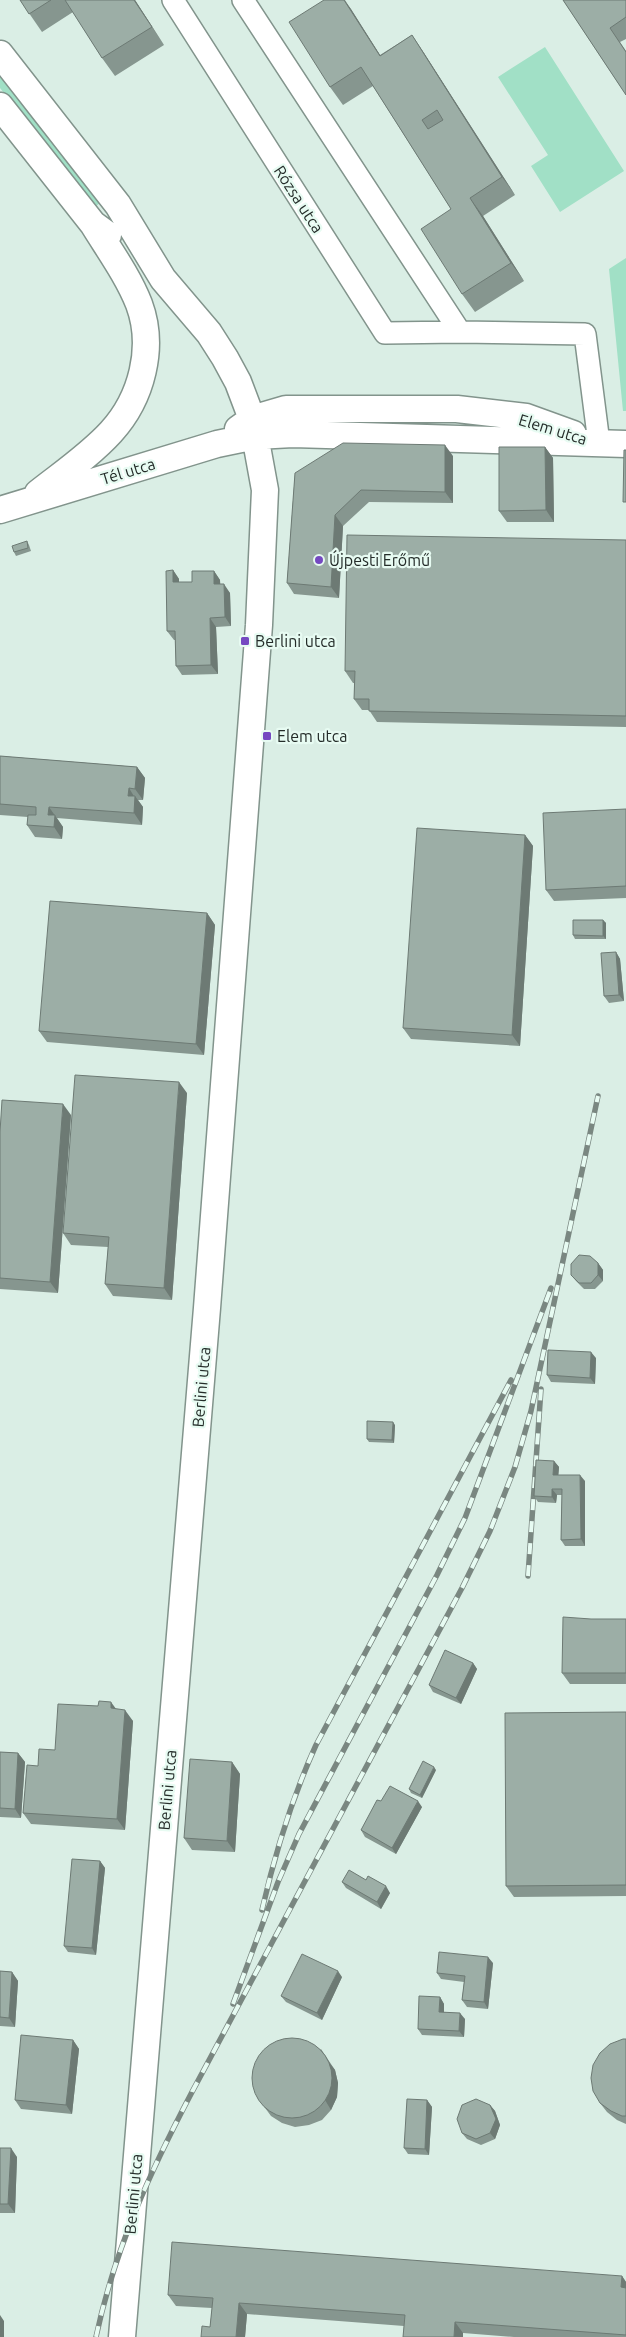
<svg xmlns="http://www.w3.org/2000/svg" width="626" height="2337" viewBox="0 0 626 2337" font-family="Ubuntu,sans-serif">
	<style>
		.green { fill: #a1e0c6 }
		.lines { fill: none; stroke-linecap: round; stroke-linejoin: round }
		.minor-casing { stroke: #82948c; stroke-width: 24 }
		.tertiary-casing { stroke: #82948c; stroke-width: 29 }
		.minor { stroke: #fff; stroke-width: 21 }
		.tertiary { stroke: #fff; stroke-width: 26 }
		.rail-casing { stroke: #7a8781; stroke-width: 5.5 }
		.rail { stroke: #e7fbf2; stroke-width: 4; stroke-dasharray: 11; stroke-linecap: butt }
		.wall { fill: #86968f }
		.shaded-wall { fill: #6d7a74 }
		.building { fill: #9caea6; stroke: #6d7a74; fill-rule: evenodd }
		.poi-dot { fill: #7549c1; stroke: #e7fbf2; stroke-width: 2 }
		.labels { text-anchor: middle; stroke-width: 4.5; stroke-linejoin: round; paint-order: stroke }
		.street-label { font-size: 16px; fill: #242c29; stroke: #e7fbf2 }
		.poi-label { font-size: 16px; fill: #242c29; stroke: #e7fbf2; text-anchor: start }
	</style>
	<rect width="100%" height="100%" fill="#daeee5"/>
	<path class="green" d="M545 47 624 171 560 212 531 166 548 155 498 77Z
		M0 71 102 201 94 208 0 88Z
		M626 258V411H623L609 269Z"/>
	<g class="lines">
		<g class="minor-casing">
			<path id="minor" d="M173 0 385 333 460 332
				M243 0 460 332 585 334 599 443"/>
		</g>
		<g class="tertiary-casing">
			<path id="tertiary" d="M0 54 118 205 163 279 209 333 225 358 238 382 252 419 265 490 259 625 207 1308 122 2337
				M0 106 93 224 108 235
				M238 429 252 419 286 409H457L526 417 573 434
				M38 493C62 474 90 455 111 432 142 398 155 347 139 304 128 276 109 250 93 224
				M0 510 217 444 256 436 293 434 626 444"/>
		</g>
		<use href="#minor" class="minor"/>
		<use href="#tertiary" class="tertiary"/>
		<g class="rail-casing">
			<path id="rail" d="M528 1576 541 1389
				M262 1910C275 1853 292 1798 316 1745L511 1380
				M233 2004 278 1882 299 1834 437 1575 465 1518 551 1288
				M96 2337C115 2248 150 2172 192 2092L462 1588 490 1531 515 1467 531 1411 598 1096"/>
		</g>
		<use href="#rail" class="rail"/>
	</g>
	<path class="wall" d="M20 0H135L164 45 115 76 102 58 73 12 42 32Z
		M324 0H345L380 55 412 35 424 53 515 195 483 216 524 281 475 312 462 294 451 209 373 86 343 105 330 87Z
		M563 0H626V39L620 42 626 51V95Z
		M545 447 553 458 554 522H507L499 511Z
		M453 456V503L369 502 343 526 339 598 294 594 287 583 295 473Z
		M626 540V727L377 722 369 710H362L354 699V683H353L345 671Z
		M27 541 29 545 31 551 16 556 14 552Z
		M173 570 179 579V582H192L214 571 220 580V584L230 593 231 626 216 627 218 674 182 675 176 666 175 640H174L167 631Z
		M0 756 137 767 145 778 143 800H138L143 807 142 825 57 818 63 827 62 839 35 837 27 825 28 817 0 815Z
		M626 809V898L554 901 546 890Z
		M525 835 533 846 520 1046 411 1039 403 1028Z
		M207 913 215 925 204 1055 47 1042 39 1031Z
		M603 920 606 923V939H575L573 935Z
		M616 952 620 959 624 1001 609 1003 604 996Z
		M187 1093 172 1300 113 1296 105 1284 108 1247 71 1245 63 1233Z
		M71 1115 58 1293 0 1289V1132Z
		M598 1263 603 1270V1281L595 1289H584L576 1281 571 1275Z
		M596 1358 595 1384 551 1382 547 1375Z
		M395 1425 394 1443 369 1442 367 1439Z
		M554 1461 559 1467 558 1475 585 1481V1546H565L561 1540 562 1495H557L556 1503 538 1502 534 1496Z
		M591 1619H626V1684H570L562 1673Z
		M473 1663 477 1669 461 1704 433 1692 429 1685Z
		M116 1709 133 1721 125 1830 31 1824 23 1813 38 1766 55 1750Z
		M626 1712V1896L514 1897 506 1886Z
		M0 1752 18 1753 25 1762 21 1818 0 1817Z
		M232 1762 240 1774 235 1852 192 1850 184 1838Z
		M436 1770 422 1798 411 1793 409 1789Z
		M381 1801 422 1807 396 1854 365 1837 361 1830Z
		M100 1861 105 1868 96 1955 68 1952 64 1946Z
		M342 1882 390 1893 381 1909 346 1888Z
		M493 1963 488 2009 467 2007 462 2000 464 1982 441 1979 437 1973Z
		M0 1971 12 1972 18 1981 15 2027 0 2026Z
		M342 1977 322 2020 286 2002 281 1996Z
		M440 1997 444 2004V2012L465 2019 464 2037 422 2035 418 2029Z
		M626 2039V2124L617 2120 607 2112 600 2103Z
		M73 2040 79 2049 72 2114 21 2109 15 2100Z
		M321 2049 335 2070 338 2083 337 2097 331 2110 322 2120 309 2125 295 2127 282 2123 271 2116 257 2097Z
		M427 2100 432 2107 429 2155 408 2154 404 2148Z
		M490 2105 495 2111 500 2125 495 2139 481 2145 467 2139 462 2133Z
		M0 2148 17 2157 15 2213H0Z
		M622 2276 626 2282V2337H514L463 2333V2337H403L404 2326 247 2314 245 2337H201L210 2327 212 2308 176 2306 168 2295Z"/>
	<path class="shaded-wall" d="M134 0H135L164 45Z
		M344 0 351 9 392 74 380 56Z
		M412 35 424 53 515 195 502 177Z
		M470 198 483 216 524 281 511 263Z
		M445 445 453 456V503L445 492Z
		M545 447 553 458 554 522 546 510Z
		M335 515 343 526 339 598 331 587Z
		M173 570 179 579V591L173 582Z
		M214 571 220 580 221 593 214 584Z
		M224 584 230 593 231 626 225 617Z
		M210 618 216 627 218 674 211 665Z
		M137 767 145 778 143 800 135 789Z
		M129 788 135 798V796L143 807 142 825 134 813 128 796Z
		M49 807 63 827 62 839 54 827 48 815Z
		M525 835 533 846 520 1046 512 1035Z
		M207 913 215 925 204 1055 196 1044Z
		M603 920 606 923V939L603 936Z
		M616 952 620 959 624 1001 619 995Z
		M179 1082 187 1093 172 1300 164 1288Z
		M63 1104 71 1115 58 1293 50 1282Z
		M598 1263 603 1270V1281L598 1275Z
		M591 1352 596 1358 595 1384 590 1378Z
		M393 1422 395 1425 394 1443 392 1440Z
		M554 1461 559 1467 558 1481 553 1475Z
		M580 1475 585 1481V1546L581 1539Z
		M552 1489 557 1495 556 1503 552 1497Z
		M473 1663 477 1669 461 1704 456 1698Z
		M111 1702 119 1713 111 1708Z
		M125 1710 133 1721 125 1830 117 1819Z
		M18 1753 25 1762 21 1818 15 1809Z
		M232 1762 240 1774 235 1852 227 1841Z
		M434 1767 436 1770 422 1798 420 1795Z
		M418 1801 422 1807 396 1854 392 1848Z
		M100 1861 105 1868 96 1955 92 1948Z
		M386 1886 390 1893 381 1909 377 1902Z
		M488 1957 493 1963 488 2009 484 2002Z
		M338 1971 342 1977 322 2020 317 2013Z
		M12 1972 18 1981 15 2027 9 2018Z
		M440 1997 444 2004V2019L439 2012Z
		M460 2013 465 2019 464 2037 459 2031Z
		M73 2040 79 2049 72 2114 66 2105Z
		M328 2061 335 2070 338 2083 337 2097 331 2110 325 2100Z
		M427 2100 432 2107 429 2155 425 2149Z
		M490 2105 495 2111 500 2125 495 2139 490 2133Z
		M11 2148 17 2157 15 2213 8 2204Z
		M622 2276 626 2282V2295L621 2287Z
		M239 2303 247 2314 245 2337H236Z
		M0 2315 4 2321V2337H0Z
		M455 2322 463 2333V2337H454Z"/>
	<path class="building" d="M20 0H51L29 14Z
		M65 0H134L152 27 102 58Z
		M324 0H344L380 56 412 35 502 177 470 198 511 263 462 294 421 229 451 209 403 133 361 67 330 87 289 22ZM437 110 443 120 428 129 422 120Z
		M563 0H626V17L610 28 626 52V95Z
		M343 443 445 445V492L361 490 335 515 331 587 287 583 295 473Z
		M499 447H545L546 510 499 511Z
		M624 450H626V502H623Z
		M347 535 626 540V716L369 711V699H354L355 671H345Z
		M27 541 28 548 14 552 12 546Z
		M173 570V582H192V571H214V584H224L225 617 210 618 211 665 176 666 175 631H167L166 571Z
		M0 756 137 767 135 789 129 788 128 796H135L134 813 49 807 48 815H55L54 827 27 825 28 815H36V807L0 804Z
		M626 809V886L546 890 543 813Z
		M417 828 525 835 512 1035 403 1028Z
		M50 901 207 913 196 1044 39 1031Z
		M573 920H603V936L573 935Z
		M616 952 619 995 604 996 601 953Z
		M75 1075 179 1082 164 1288 105 1284 109 1237 63 1233Z
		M2 1100 63 1104 50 1282 0 1278V1132Z
		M579 1255 590 1256 598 1263V1275L591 1283H579L571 1275V1264Z
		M548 1350 591 1352 590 1378 547 1375Z
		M367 1421 393 1422 392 1440 367 1439Z
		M536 1460 554 1461 553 1475H580L581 1539 561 1540 562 1489H552V1497L534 1496Z
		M563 1617 591 1619H626V1673H562Z
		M445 1650 473 1663 456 1698 429 1685Z
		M99 1701 111 1702V1708L125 1710 117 1819 23 1813 27 1765 38 1766 39 1749 55 1750 58 1704 98 1706Z
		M626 1712V1885L506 1886 505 1713Z
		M0 1752 18 1753 15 1809 0 1808Z
		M190 1759 232 1762 227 1841 184 1838Z
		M423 1761 434 1767 420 1795 409 1789Z
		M390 1786 418 1801 392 1848 361 1830 377 1800 381 1801Z
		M72 1859 100 1861 92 1948 64 1946Z
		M349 1870 366 1880 368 1876 386 1886 377 1902 342 1882Z
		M439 1952 488 1957 484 2002 462 2000 465 1976 437 1973Z
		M302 1954 338 1971 317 2013 281 1996Z
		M0 1971 12 1972 9 2018 0 2017Z
		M419 1996 440 1997 439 2012 460 2013 459 2031 418 2029Z
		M21 2035 73 2040 66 2105 15 2100Z
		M252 2078a40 40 0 1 1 80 0a40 40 0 1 1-80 0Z
		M623 2039H626V2116H622L611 2111 600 2103 593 2091 591 2078 593 2065 600 2053 610 2044Z
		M407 2099 427 2100 425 2149 404 2148Z
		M476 2099 490 2105 496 2119 490 2133 476 2139 462 2133 457 2119 462 2105Z
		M0 2148H11L8 2204H0Z
		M172 2242 622 2276 621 2287 626 2288V2335L455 2322 454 2337H403L405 2315 239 2303 236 2337H201L202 2326 210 2327 213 2298 168 2295Z"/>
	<g class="poi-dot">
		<circle cx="319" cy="560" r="5"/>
		<rect x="240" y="636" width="10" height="10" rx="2.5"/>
		<rect x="262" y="731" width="10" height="10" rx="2.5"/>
	</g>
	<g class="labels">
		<g class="street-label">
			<text transform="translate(299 199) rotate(57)" y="6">Rózsa utca</text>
			<text transform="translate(553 429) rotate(17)" y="6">Elem utca</text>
			<text transform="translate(128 471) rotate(-17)" y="6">Tél utca</text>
			<text transform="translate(201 1387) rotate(-85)" y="6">Berlini utca</text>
			<text transform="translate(167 1790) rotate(-85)" y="6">Berlini utca</text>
			<text transform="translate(133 2194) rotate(-85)" y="6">Berlini utca</text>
		</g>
		<g class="poi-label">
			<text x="329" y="566">Újpesti Erőmű</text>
			<text x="255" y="647">Berlini utca</text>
			<text x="277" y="742">Elem utca</text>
		</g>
	</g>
</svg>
